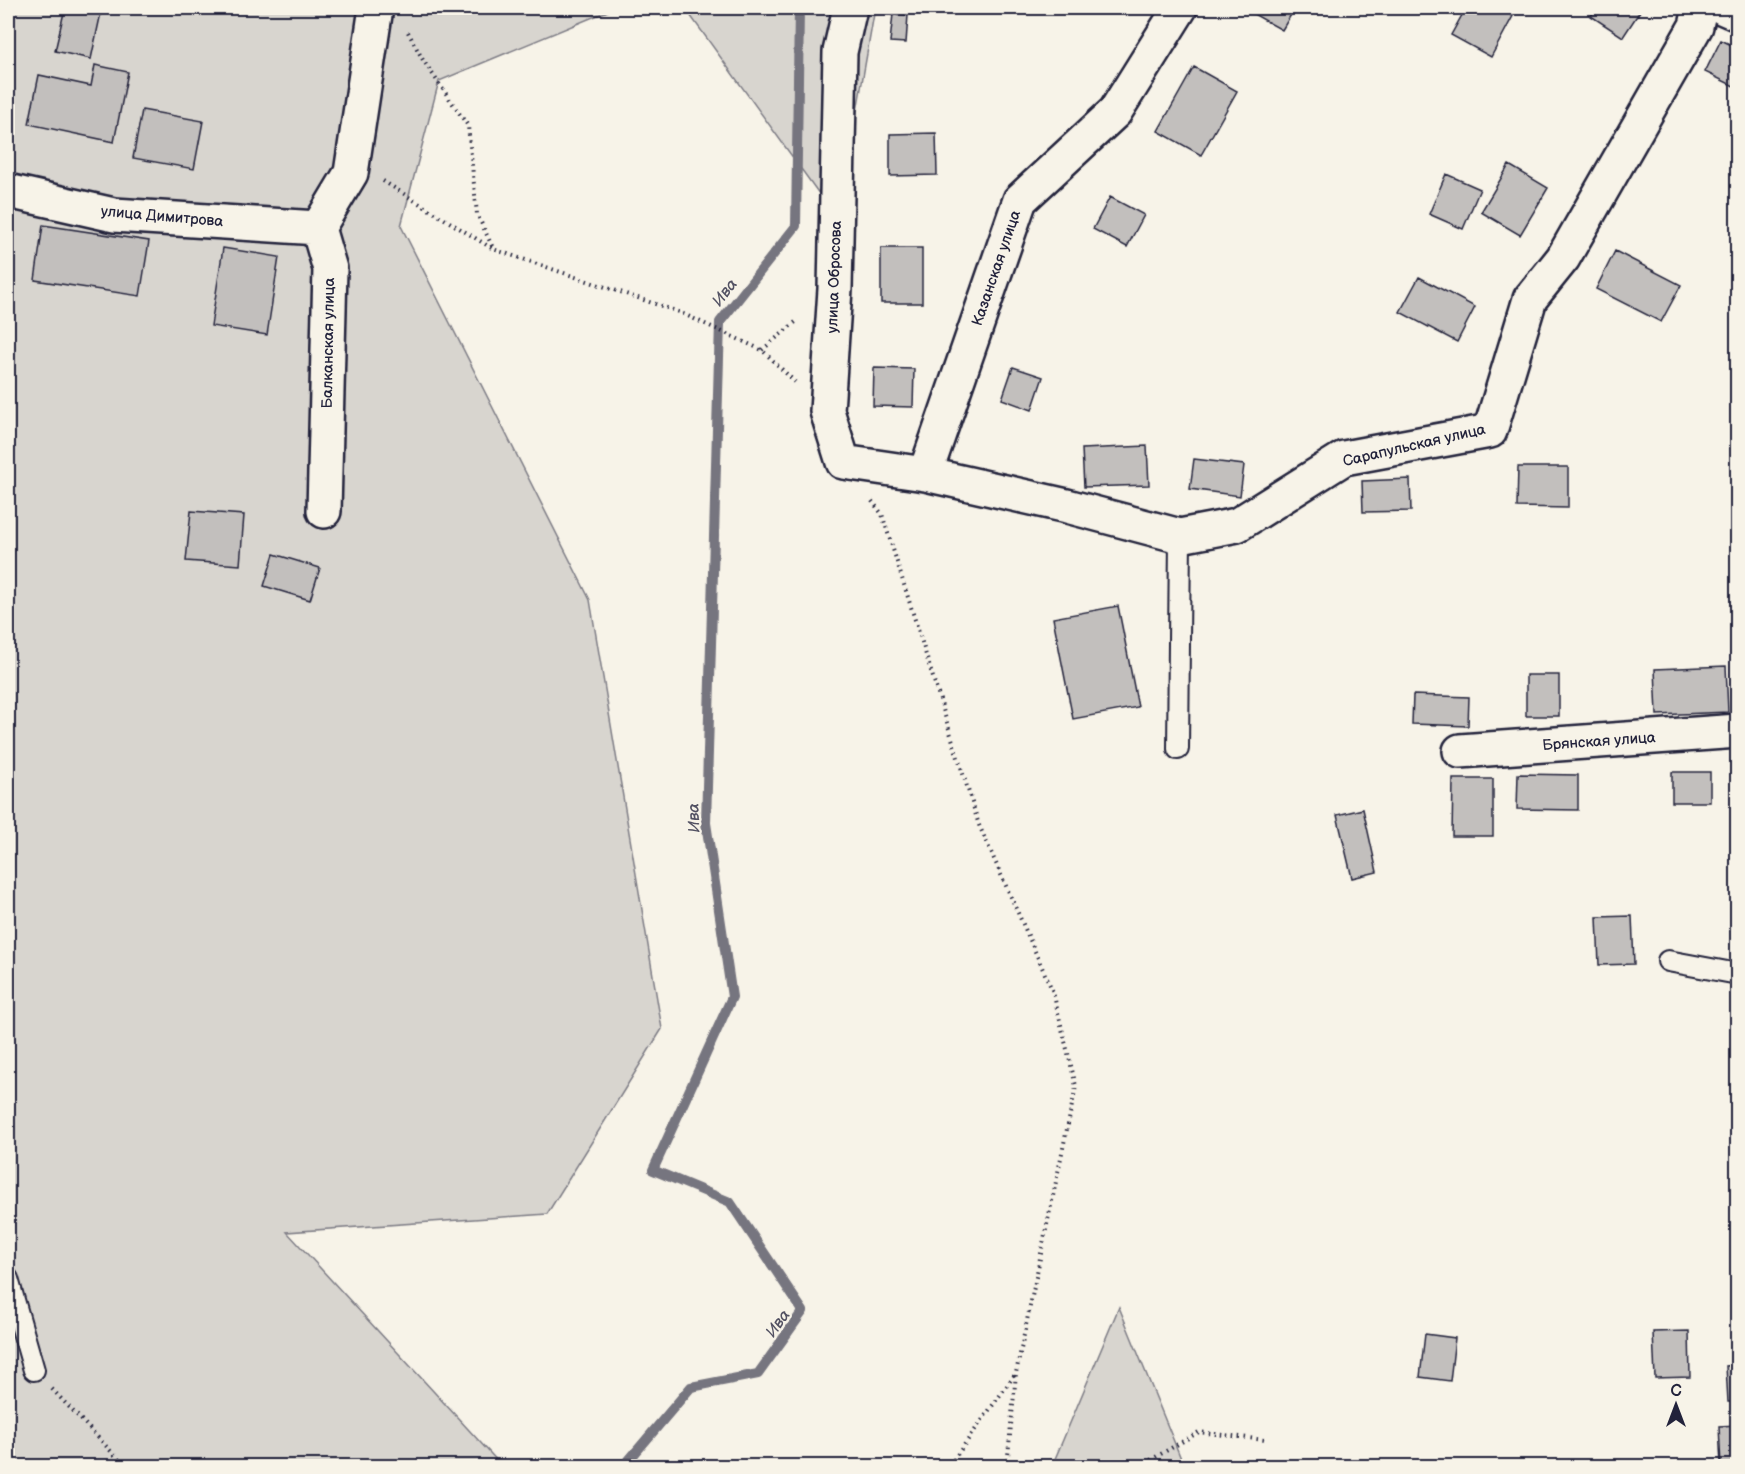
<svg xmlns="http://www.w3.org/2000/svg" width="1745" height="1474" viewBox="0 0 1745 1474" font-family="'Balsamiq Sans',sans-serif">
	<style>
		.green { fill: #d8d5cf; stroke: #7d7c85; stroke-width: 1.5 }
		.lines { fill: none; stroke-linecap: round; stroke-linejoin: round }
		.stream { stroke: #76747f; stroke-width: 10 }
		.building { fill: #c2bfbd; stroke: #22223b; stroke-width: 1.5 }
		.service-casing { stroke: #22223b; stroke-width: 24 }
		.minor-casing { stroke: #22223b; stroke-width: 38 }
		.path { stroke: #22223b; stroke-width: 4; stroke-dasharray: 1.5 4.5; stroke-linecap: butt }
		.service { stroke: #f7f3e8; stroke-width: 20 }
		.minor { stroke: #f7f3e8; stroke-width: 33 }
		.labels { text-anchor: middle; stroke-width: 4.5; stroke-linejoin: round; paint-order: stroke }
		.street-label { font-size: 15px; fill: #22223b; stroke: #f7f3e8 }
		.water-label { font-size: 16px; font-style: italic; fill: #535263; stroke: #f7f3e8 }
	</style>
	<rect width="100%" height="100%" fill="#f7f3e8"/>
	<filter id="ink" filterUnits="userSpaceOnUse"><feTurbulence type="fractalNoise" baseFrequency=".0167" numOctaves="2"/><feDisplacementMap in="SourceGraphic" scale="12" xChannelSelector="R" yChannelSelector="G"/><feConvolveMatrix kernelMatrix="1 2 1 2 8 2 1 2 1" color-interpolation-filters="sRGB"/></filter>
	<g filter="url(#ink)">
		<path class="green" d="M8 8H615L439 81 401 226 590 600 662 1029 547 1214 287 1232 502 1466H8Z
			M685 8H875L838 220Z
			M1119 1307 1184 1466H1052Z"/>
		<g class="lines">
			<path class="stream" d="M624 1466 691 1387 758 1374 803 1311 730 1202 653 1170 732 997 706 823 720 322 796 226 799 8"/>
		</g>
		<path class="building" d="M65 8H102L91 59 55 51Z
			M1243 8H1295L1282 30Z
			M1466 8H1497L1513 16 1491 57 1451 35Z
			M1596 8H1642L1623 37 1591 16Z
			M893 14 908 15 906 43 890 42Z
			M1721 40 1738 48V88L1705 72Z
			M95 65 128 72 114 142 29 124 39 75 91 86Z
			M1194 67 1237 91 1201 155 1158 131Z
			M142 110 203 121 194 169 133 158Z
			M936 133 937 175 890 176V134Z
			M1509 165 1548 188 1520 235 1481 212Z
			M1446 174 1480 189 1463 229 1429 214Z
			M1110 197 1144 215 1127 247 1093 229Z
			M43 225 149 241 140 296 35 280Z
			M223 248 279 257 267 335 211 326Z
			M881 248H922V303H881Z
			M1615 251 1681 285 1661 322 1596 289Z
			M8 276H11L8 334Z
			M1419 277 1475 307 1457 342 1400 312Z
			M1013 367 1043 377 1032 410 1002 399Z
			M874 368 914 369 913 407 873 406Z
			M1147 446 1149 485 1084 487 1082 449Z
			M1194 459 1244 465 1240 496 1190 489Z
			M1518 467H1568V508L1517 507Z
			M1410 479 1411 511 1363 512 1362 481Z
			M191 511 244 515 240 565 186 561Z
			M274 554 320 568 310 600 264 586Z
			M1118 606 1138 707 1073 719 1053 618Z
			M1726 666 1728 712 1657 715 1655 669Z
			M1526 675H1559V716H1526Z
			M1413 695 1469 697 1468 726 1412 724Z
			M1672 772H1710V802H1672Z
			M1518 774 1578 775V810L1517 809Z
			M1453 779H1493V836H1452Z
			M1363 809 1377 872 1352 878 1337 815Z
			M1632 916 1634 964 1599 965 1597 917Z
			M1689 1331 1690 1377 1655 1378 1653 1332Z
			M1425 1334 1455 1338 1450 1381 1420 1377Z
			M1738 1365V1402H1728L1726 1366Z
			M1738 1425V1466H1721L1719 1426Z"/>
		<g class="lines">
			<g class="service-casing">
				<path id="service" d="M1178 749 1180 536
					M1668 961 1738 974
					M8 1279 34 1370"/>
			</g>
			<g class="minor-casing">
				<path id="minor" d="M850 8 840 52 835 289 827 411 843 462 925 474 1067 506 1180 536 1237 525 1344 458 1490 431 1530 299 1563 258 1696 26 1700 8
					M1724 8 1738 14
					M8 191 114 215 318 228
					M925 474 1020 200 1115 112 1180 8
					M324 511 330 269 318 228 351 173 376 8
					M1460 751 1738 731"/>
			</g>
			<path class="path" d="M408 32 423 60 468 126 477 214 493 248
				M383 181 493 249 679 312 762 350 795 382
				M762 350 798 320
				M872 501 882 514 979 825 1053 992 1076 1086 1016 1373 949 1466
				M52 1389 125 1466
				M1007 1466 1016 1374
				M1140 1466 1199 1432 1265 1440"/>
			<use href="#service" class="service"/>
			<use href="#minor" class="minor"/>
		</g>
	</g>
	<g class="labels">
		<g class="street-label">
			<text transform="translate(162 216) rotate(5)" y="5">улица Димитрова</text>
			<text transform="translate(996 268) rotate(-71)" y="5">Казанская улица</text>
			<text transform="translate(834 277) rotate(-88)" y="5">улица Обросова</text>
			<text transform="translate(328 343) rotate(-89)" y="5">Балканская улица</text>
			<text transform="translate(1414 445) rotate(-13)" y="5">Сарапульская улица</text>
			<text transform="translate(1599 741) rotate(-4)" y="5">Брянская улица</text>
		</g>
		<g class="water-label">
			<text transform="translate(724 292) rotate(-52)" y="6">Ива</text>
			<text transform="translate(693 818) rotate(-92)" y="6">Ива</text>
			<text transform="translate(777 1323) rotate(-54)" y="6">Ива</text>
		</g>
	</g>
	<rect width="1745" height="1474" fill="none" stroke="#f7f3e8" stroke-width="30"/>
	<rect x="15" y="15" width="1715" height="1444" fill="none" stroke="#22223b" stroke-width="2" filter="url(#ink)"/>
	<g transform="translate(1676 1405)" stroke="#f7f3e8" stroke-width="4.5" paint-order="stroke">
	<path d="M0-4.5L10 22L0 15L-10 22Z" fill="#22223b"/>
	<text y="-9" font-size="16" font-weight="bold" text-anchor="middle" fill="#22223b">С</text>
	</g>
</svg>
